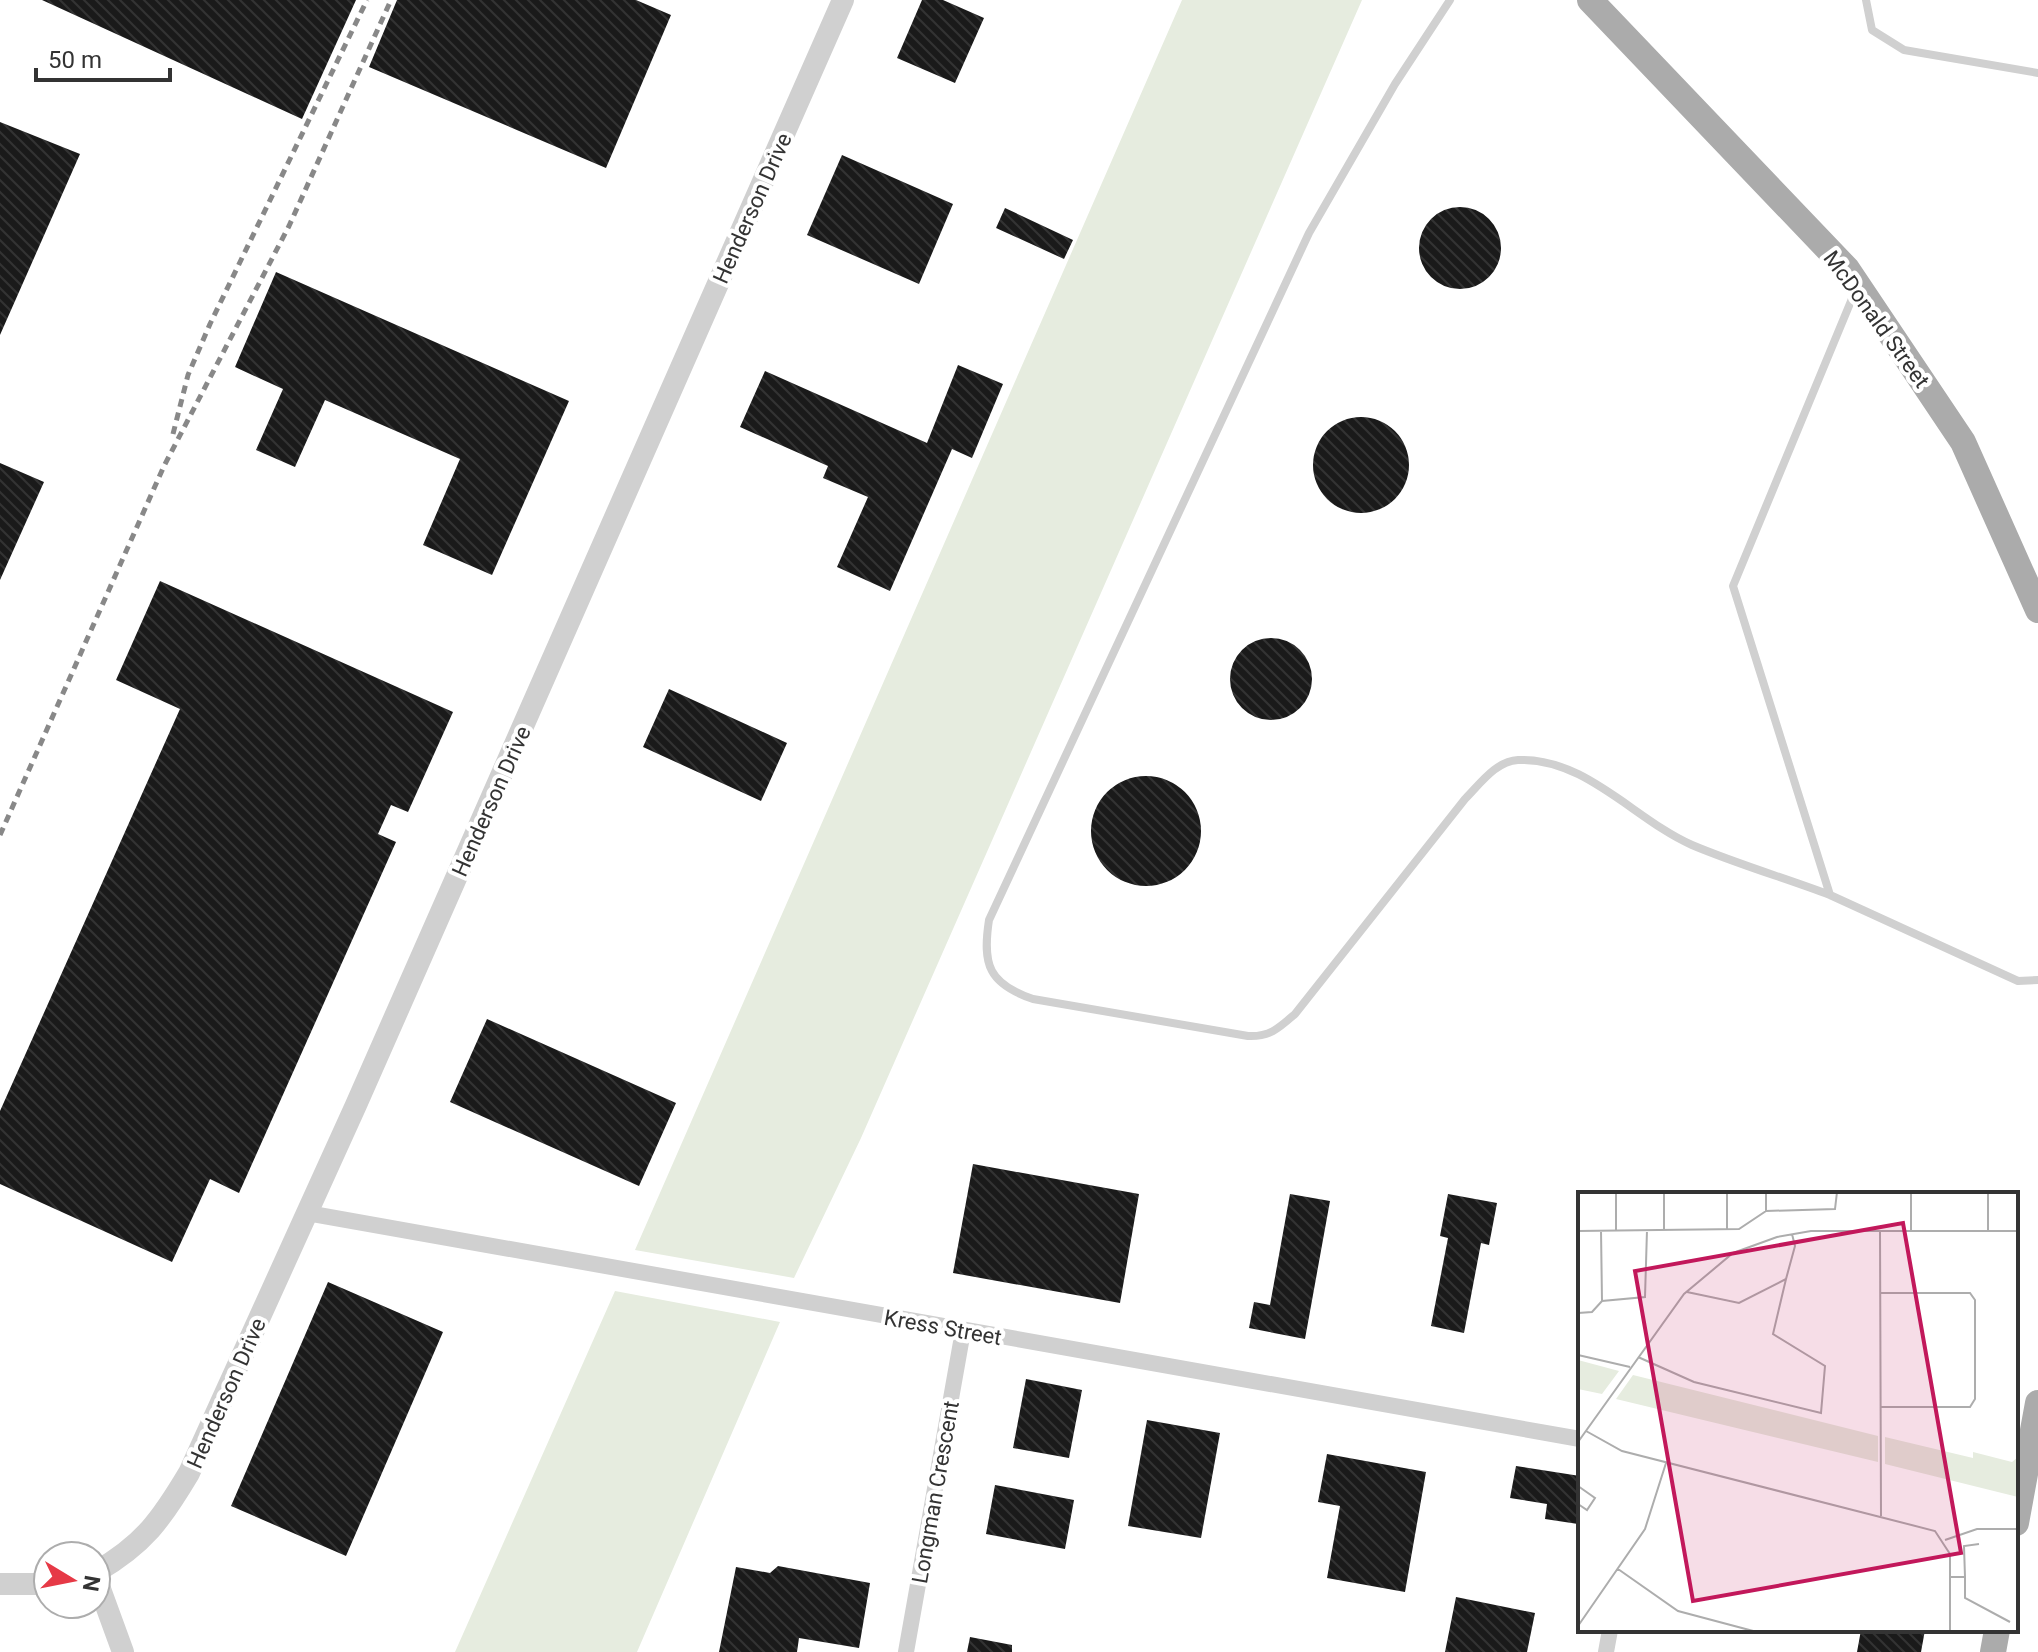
<svg xmlns="http://www.w3.org/2000/svg" width="2038" height="1652" viewBox="0 0 2038 1652" font-family="Roboto,sans-serif">
	<style>
		.grass { fill: #e6ecdf }
		.building { fill: url(#building-back-hatch) }
		.lines { fill: none; stroke-linecap: round; stroke-linejoin: round }
		.service { stroke: #d0d0d0; stroke-width: 8 }
		.minor { stroke: #d0d0d0; stroke-width: 16 }
		.tertiary { stroke: #d0d0d0; stroke-width: 22 }
		.primary { stroke: #ababab; stroke-width: 26 }
		.rail { stroke: #888; stroke-width: 5; stroke-dasharray: 8 6; stroke-linecap: butt }
		.labels { text-anchor: middle; stroke-width: 8; stroke-linejoin: round; paint-order: stroke }
		.street-label { font-size: 22px; fill: #333; stroke: #fff }
		.inset-road { fill: none; stroke: #adadad; stroke-width: 2 }
		.view { fill: #c2185b; fill-opacity: 0.15; stroke: #c2185b; stroke-width: 4 }
		.inset-edge { fill: none; stroke: #333; stroke-width: 4 }
	</style>
	<defs>
		<pattern id="building-back-hatch" width="6" height="6" patternUnits="userSpaceOnUse" patternTransform="scale(2)"><rect width="6" height="6" fill="#1a1a1a"/><path d="M-1 5l2 2M0 0l6 6M5-1l2 2" fill="none" stroke="#333"/></pattern>
	</defs>
	<rect width="100%" height="100%" fill="#fff"/>
	<path class="grass" d="M1182 0H1362L861 1138 794 1278 635 1250Z
		M615 1291 780 1322 637 1652H455Z"/>
	<path class="building" d="M42 0H356L302 119Z
		M397 0H636L671 15 606 168 369 67Z
		M922 0H943L984 18 955 83 897 58Z
		M0 122 80 154 0 335Z
		M842 155 953 204 919 284 807 235Z
		M1419 248a41 41 0 1 1 82 0a41 41 0 1 1-82 0Z
		M1005 208 1073 240 1064 259 996 228Z
		M276 272 569 401 492 575 423 545 460 459 325 400 295 467 256 450 283 389 235 367Z
		M958 365 1003 384 972 458 952 449 890 591 837 567 868 497 823 478 828 466 740 427 765 371 927 443Z
		M1313 465a48 48 0 1 1 96 0a48 48 0 1 1-96 0Z
		M0 463 44 482 0 580Z
		M160 581 453 712 408 812 391 805 378 834 396 842 239 1193 210 1179 172 1262 0 1184V1111L180 709 116 680Z
		M1230 679a41 41 0 1 1 82 0a41 41 0 1 1-82 0Z
		M669 689 787 743 761 801 643 747Z
		M1091 831a55 55 0 1 1 110 0a55 55 0 1 1-110 0Z
		M487 1019 676 1103 639 1186 450 1102Z
		M973 1164 1139 1194 1120 1303 953 1273Z
		M1290 1194 1330 1201 1305 1339 1249 1328 1254 1302 1270 1305Z
		M1448 1194 1497 1203 1489 1245 1481 1243 1464 1333 1431 1326 1448 1238 1440 1236Z
		M328 1282 443 1332 346 1556 231 1506Z
		M1026 1379 1082 1390 1069 1458 1013 1448Z
		M1147 1420 1220 1433 1201 1538 1128 1526Z
		M1327 1454 1426 1472 1405 1592 1327 1578 1340 1506 1318 1502Z
		M1516 1466 1580 1476 1578 1524 1545 1519 1547 1504 1510 1498Z
		M995 1485 1074 1500 1065 1549 986 1534Z
		M778 1566 870 1583 859 1648 799 1638 797 1652H719L736 1567 770 1573Z
		M1456 1597 1535 1613 1527 1652H1445Z
		M1861 1630H1925L1921 1652H1857Z
		M970 1637 1012 1645V1652H967Z"/>
	<g class="lines">
		<path class="service" d="M1450 0 1395 84 1309 233 989 920C982 965 989 984 1033 999L1248 1036C1270 1037 1279 1028 1295 1014L1465 799C1480 784 1496 761 1518 760 1585 757 1635 820 1692 845 1737 864 1785 878 1830 895
			M1866 0 1872 30 1904 50 2038 73
			M1856 289 1733 586 1830 895 2018 981 2038 980"/>
		<path class="minor" d="M307 1213 1580 1439
			M906 1652 963 1331
			M1606 1652 1610 1630"/>
		<path class="tertiary" d="M96 1572C144 1544 161 1520 189 1473L356 1105 843 0
			M96 1578 123 1652
			M0 1584H48"/>
		<path class="primary" d="M1590 0 1847 269 1963 442 2038 610
			M2016 1523 2038 1403
			M1993 1652 1997 1630"/>
		<path class="rail" d="M173 434 188 375 210 324 367 0
			M0 835 164 466 289 226 391 0"/>
	</g>
	<g class="labels">
		<g class="street-label">
			<text transform="translate(752 208) rotate(-66)" y="8">Henderson Drive</text>
			<text transform="translate(1877 319) rotate(54)" y="8">McDonald Street</text>
			<text transform="translate(491 801) rotate(-66)" y="8">Henderson Drive</text>
			<text transform="translate(943 1327) rotate(10)" y="8">Kress Street</text>
			<text transform="translate(226 1393) rotate(-66)" y="8">Henderson Drive</text>
			<text transform="translate(935 1492) rotate(-80)" y="8">Longman Crescent</text>
		</g>
	</g>
	<g transform="translate(1578 1192)">
		<rect width="440" height="440" fill="#fff"/>
		<path d="M0 168 41 179 24 202 0 197ZM55 183 300 244V270L38 207ZM307 245 395 266V260L434 270 440 265V305L307 272Z" fill="#e6ecdf"/>
		<path class="inset-road" d="M38 0V38M86 0V38M149 0V38M410 0V39M188 19 257 17 259 0M23 38 24 109M0 39 161 37 188 19V0M302 39 303 324M333 39V0M109 100 161 111 208 87 217 54 214 42M303 101H392L397 108V207L392 215H303M0 121 14 120 24 109 67 105 69 38M0 163 52 175M60 165 116 190 243 221 247 174 195 142 208 87M8 239 44 259 357 339 372 362V440M0 250 106 102 155 61 199 45 233 39H440M0 294 17 306 9 318 0 312M367 348 399 337H440M40 377 100 419 179 440M372 385H387L386 354 401 352M387 385V406L432 430M0 434 67 337 88 271"/>
		<path class="view" d="M325 31 383 361 115 409 57 79Z"/>
		<rect width="440" height="440" class="inset-edge"/>
	</g>
	<g transform="translate(72 1580) rotate(100)"><circle r="38" fill="#ffffff" stroke="#adadad" stroke-width="2"/>
	<path d="M0-6L14 30L0 20L-14 30Z" fill="#e63946"/>
	<text y="-12" font-size="22" font-weight="bold" text-anchor="middle" fill="#333333">N</text>
	</g>
	<path d="M36 68v12h134v-12" fill="none" stroke="#333333" stroke-width="4"/>
	<text x="48" y="68" font-size="24" fill="#333333" stroke="#ffffff" stroke-width="6" paint-order="stroke">50 m</text>
</svg>
